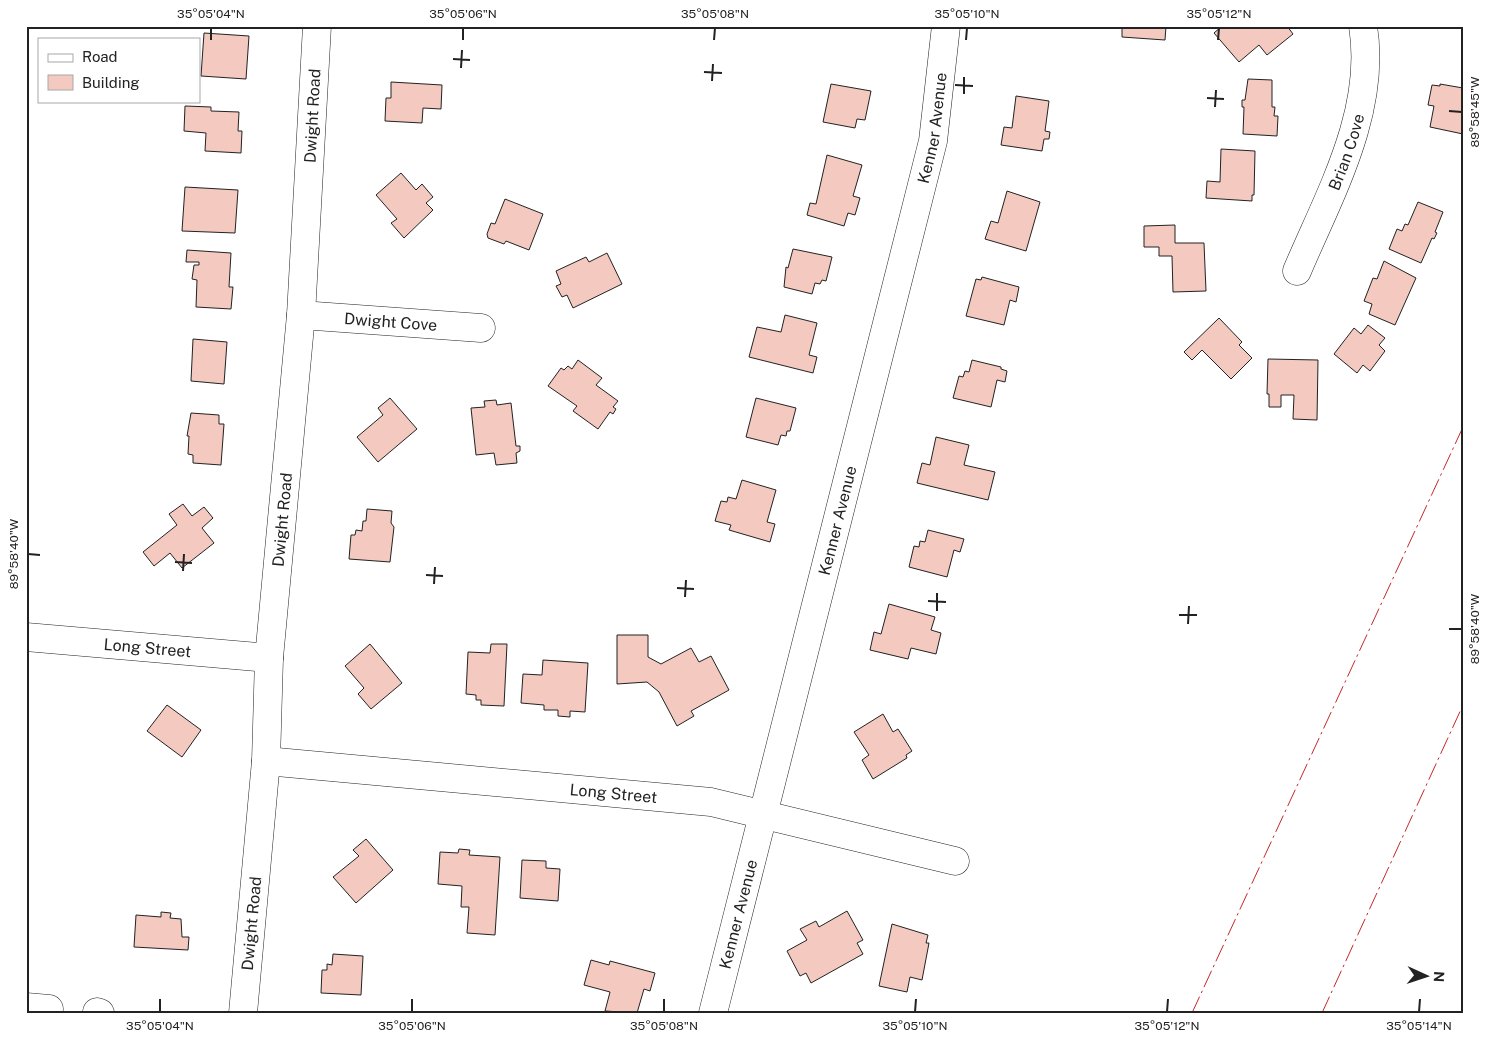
<svg xmlns="http://www.w3.org/2000/svg" width="1489" height="1039" viewBox="0 0 1489 1039" font-family="'Public Sans',sans-serif">
	<style>
		.building { fill: #f3c9c0; stroke: #222 }
		.lines { fill: none; stroke-linecap: round; stroke-linejoin: round }
		.minor-casing { stroke: #222; stroke-width: 29 }
		.minor { stroke: #fff; stroke-width: 28 }
		.power { stroke: #c62828; stroke-width: 1; stroke-dasharray: 18 4 2.5 4; stroke-linecap: butt }
		.ticks { fill: none; stroke: #222; stroke-width: 2 }
		.labels { text-anchor: middle; stroke-width: 4; stroke-linejoin: round; paint-order: stroke }
		.street-label { font-size: 16px; fill: #222; stroke: #fff }
		.neatline { fill: none; stroke: #222; stroke-width: 2 }
		.ticks-label { font-size: 12px; text-anchor: middle; fill: #222 }
	</style>
	<rect width="100%" height="100%" fill="#fff"/>
	<path class="building" d="M1122 26H1166L1165 40 1122 37Z
		M1222 26H1287L1293 34 1267 55 1259 45 1239 62 1214 33Z
		M204 33 249 36 246 79 201 76Z
		M1248 79 1272 80V107H1275L1274 116H1278L1277 136 1243 134 1244 107H1242V100H1245Z
		M391 82 442 85 441 109 423 108 422 123 385 121 386 98H391Z
		M831 84 871 91 865 120 857 119 855 128 823 122Z
		M1440 84 1463 88V134L1430 127 1434 106 1428 105 1432 85 1440 86Z
		M1016 96 1049 101 1045 131 1050 132 1049 139H1044L1042 151 1001 145 1004 127 1012 128Z
		M185 106 211 107V111L239 112 238 131H242L241 153 205 151 206 133 184 131Z
		M1221 149 1255 151 1254 195H1252V201L1206 198 1207 181 1220 182Z
		M827 155 862 165 853 196 860 198 855 215 848 213 844 226 807 215 810 203 816 204Z
		M401 173 416 190 422 184 433 197 426 203 433 210 404 238 391 223 397 219 376 195Z
		M185 187 238 190 235 233 182 231Z
		M1007 191 1040 202 1026 251 985 239 991 221 998 223Z
		M505 199 543 214 529 250 506 241 504 244 488 238 487 234 491 223 495 224Z
		M1418 202 1443 212 1435 232 1437 233 1434 239 1432 238 1421 263 1389 249 1397 229 1402 231 1405 224 1408 225Z
		M1175 225V243H1204L1206 291 1173 292 1172 256H1159V247H1144V226Z
		M793 249 832 257 826 281 822 280 820 284 815 283 812 294 784 287 786 267 788 268Z
		M187 250 231 253 229 287H233L231 309 196 307 197 280 192 279 194 265H199V262H186Z
		M607 253 622 284 573 308 567 295 562 297 556 286 561 284 556 271 586 257 589 262Z
		M1384 261 1416 278 1395 325 1369 314 1372 304 1364 301 1373 278 1377 279Z
		M982 277 1019 287 1016 302 1010 300 1004 325 966 316 976 279 981 280Z
		M785 315 817 323 809 355 817 357 813 373 749 357 757 327 781 332Z
		M1219 318 1242 342 1239 345 1252 358 1231 379 1202 350 1192 360 1184 352Z
		M1368 325 1385 338 1379 345 1385 351 1370 371 1363 365 1357 373 1334 354 1354 328 1361 334Z
		M193 339 227 342 224 384 191 381Z
		M1268 359 1318 360 1317 420 1293 419 1294 395H1281V407H1269V394H1267Z
		M578 360 602 378 596 385 618 401 613 407 616 409 613 414 610 412 598 429 573 411 577 406 548 386 561 368 564 370 568 366 572 369Z
		M972 360 1001 367V369L1007 371 1005 382 997 380 991 407 953 398 959 376 963 377 965 371 969 372Z
		M390 398 417 429 378 462 357 437 383 415 378 408Z
		M756 398 796 408 790 431H787L786 436 781 435 778 445 746 437Z
		M496 400 497 405 511 403 516 446H520V451L516 453 517 463 496 465 494 453 476 455 471 408 485 407 484 401Z
		M191 413 219 415V424H224L221 465 193 463V455L188 454 189 436H187Z
		M936 437 969 445 964 465 995 472 988 500 917 483 922 463 930 465Z
		M742 480 776 490 767 522 775 524 770 542 729 530 731 525 715 521 721 501 727 502 728 497 736 499Z
		M183 504 192 516 204 507 213 518 202 528 214 543 182 568 170 553 154 566 143 552 177 525 169 514Z
		M367 509 392 511 391 523 394 527 390 562 349 559 351 535H355L356 530 362 531 363 521H366Z
		M928 530 964 539 960 552 954 550 947 577 909 567 914 546 919 547 920 541 925 542Z
		M889 604 935 617 931 630 941 633 936 654 911 648 908 659 870 650 874 632 881 634Z
		M617 635H648V657L661 664 691 648 699 662 711 656 729 690 691 711 694 716 677 726 659 692 647 682 617 684Z
		M370 644 402 683 371 709 358 694 364 688 345 666Z
		M491 644H507L504 706 481 705V700H476V695L466 694 468 652 490 653Z
		M543 660 588 663 585 712 570 711V717L558 716V710H544V705L521 703 523 674 542 675Z
		M167 705 201 730 182 757 147 731Z
		M883 714 893 732 898 729 912 751 906 755 907 758 873 779 862 760 869 755 854 732Z
		M366 839 393 870 356 903 333 877 359 856 353 850Z
		M459 849 470 850 469 855 500 857 495 935 467 933 469 907H461L462 886 438 884 440 852 458 853Z
		M522 860 546 861V868L560 869 558 901 520 898Z
		M847 911 863 940 857 943 863 954 811 983 806 973 800 976 787 951 807 940 800 929 816 921 819 927Z
		M161 912 171 913 170 918 181 919 182 937H189L188 950 134 947 136 915 161 917Z
		M892 924 928 935 926 943H929L922 980 910 977 907 992 879 986Z
		M333 954 363 956 361 995 321 993 322 970H327V964L332 965Z
		M591 960 609 965 610 961 655 973 650 991 644 989 637 1013 605 1011 610 992 584 985Z"/>
	<g class="lines">
		<g class="minor-casing">
			<g id="minor">
				<path id="s1" d="M1297 271C1329 195 1377 112 1363 26"/>
				<path id="s2" d="M301 315 481 328"/>
				<path id="s3" d="M26 637 269 658"/>
				<path id="s4" d="M266 761 711 802 955 861"/>
				<path d="M26 1007 49 1009"/>
				<path d="M97 1012 100 1013"/>
				<path id="s5" d="M243 1013 266 761 269 658 301 315 317 26"/>
				<path id="s6" d="M713 1013 933 141 946 26"/>
			</g>
		</g>
		<use href="#minor" class="minor"/>
		<path class="power" d="M1192 1013 1463 427
			M1322 1013 1463 705"/>
	</g>
	<path class="ticks" d="M211 40V28M463 40V28M714 40 715 28M966 40 967 28M1218 40 1219 28M453 59 470 60M461 68 462 50M704 72 722 73M712 81 713 64M955 85 973 86M964 94V77M1207 98 1224 99M1215 107 1216 90M1449 111 1462 112M28 554 40 555M175 562 192 563M183 571 184 554M426 575 443 576M434 584 435 567M677 588 694 589M685 597 686 580M928 601 946 602M937 611V593M1179 615H1197M1188 624 1189 606M1449 629H1462M160 1012V999M412 1012V999M664 1012V999M915 1012 916 999M1167 1012 1168 999M1419 1012 1420 999"/>
	<g class="labels">
		<g class="street-label">
			<text dy="6" stroke="none"><textPath href="#s5" startOffset="900">Dwight Road</textPath></text>
			<text dy="6" stroke="none"><textPath href="#s6" startOffset="912">Kenner Avenue</textPath></text>
			<text dy="6" stroke="none"><textPath href="#s1" startOffset="129">Brian Cove</textPath></text>
			<text dy="6" stroke="none"><textPath href="#s2" startOffset="90">Dwight Cove</textPath></text>
			<text dy="6" stroke="none"><textPath href="#s5" startOffset="495">Dwight Road</textPath></text>
			<text dy="6" stroke="none"><textPath href="#s6" startOffset="508">Kenner Avenue</textPath></text>
			<text dy="6" stroke="none"><textPath href="#s3" startOffset="122">Long Street</textPath></text>
			<text dy="6" stroke="none"><textPath href="#s4" startOffset="349">Long Street</textPath></text>
			<text dy="6" stroke="none"><textPath href="#s6" startOffset="102">Kenner Avenue</textPath></text>
			<text dy="6" stroke="none"><textPath href="#s5" startOffset="90">Dwight Road</textPath></text>
		</g>
	</g>
	<rect width="1489" height="1039" fill="none" stroke="#ffffff" stroke-width="55"/>
	<rect x="38" y="38" width="162" height="65" fill="#ffffff" stroke="#a7a7a7"/>
	<rect x="48" y="54" width="25" height="8" fill="#ffffff" stroke="#a7a7a7"/>
	<text x="82" y="62" font-size="15" fill="#222222">Road</text>
	<rect x="48" y="75" width="25" height="15" fill="#f3c9c0" stroke="#a7a7a7"/>
	<text x="82" y="88" font-size="15" fill="#222222">Building</text>
	<g transform="translate(1426 976) rotate(93)" stroke="#ffffff" stroke-width="4" paint-order="stroke">
	<path d="M0-4L9 19L0 12L-9 19Z" fill="#222222"/>
	<text y="-8" font-size="14" font-weight="bold" text-anchor="middle" fill="#222222">N</text>
	</g>
	<rect x="28" y="28" width="1434" height="984" class="neatline"/>
	<g class="ticks-label">
		<text x="211" y="18">35°05'04"N</text>
		<text x="463" y="18">35°05'06"N</text>
		<text x="715" y="18">35°05'08"N</text>
		<text x="967" y="18">35°05'10"N</text>
		<text x="1219" y="18">35°05'12"N</text>
		<text transform="translate(1475 112) rotate(-90)" y="4">89°58'45"W</text>
		<text transform="translate(14 554) rotate(-90)" y="4">89°58'40"W</text>
		<text transform="translate(1475 629) rotate(-90)" y="4">89°58'40"W</text>
		<text x="160" y="1030">35°05'04"N</text>
		<text x="412" y="1030">35°05'06"N</text>
		<text x="664" y="1030">35°05'08"N</text>
		<text x="915" y="1030">35°05'10"N</text>
		<text x="1167" y="1030">35°05'12"N</text>
		<text x="1419" y="1030">35°05'14"N</text>
	</g>
</svg>
